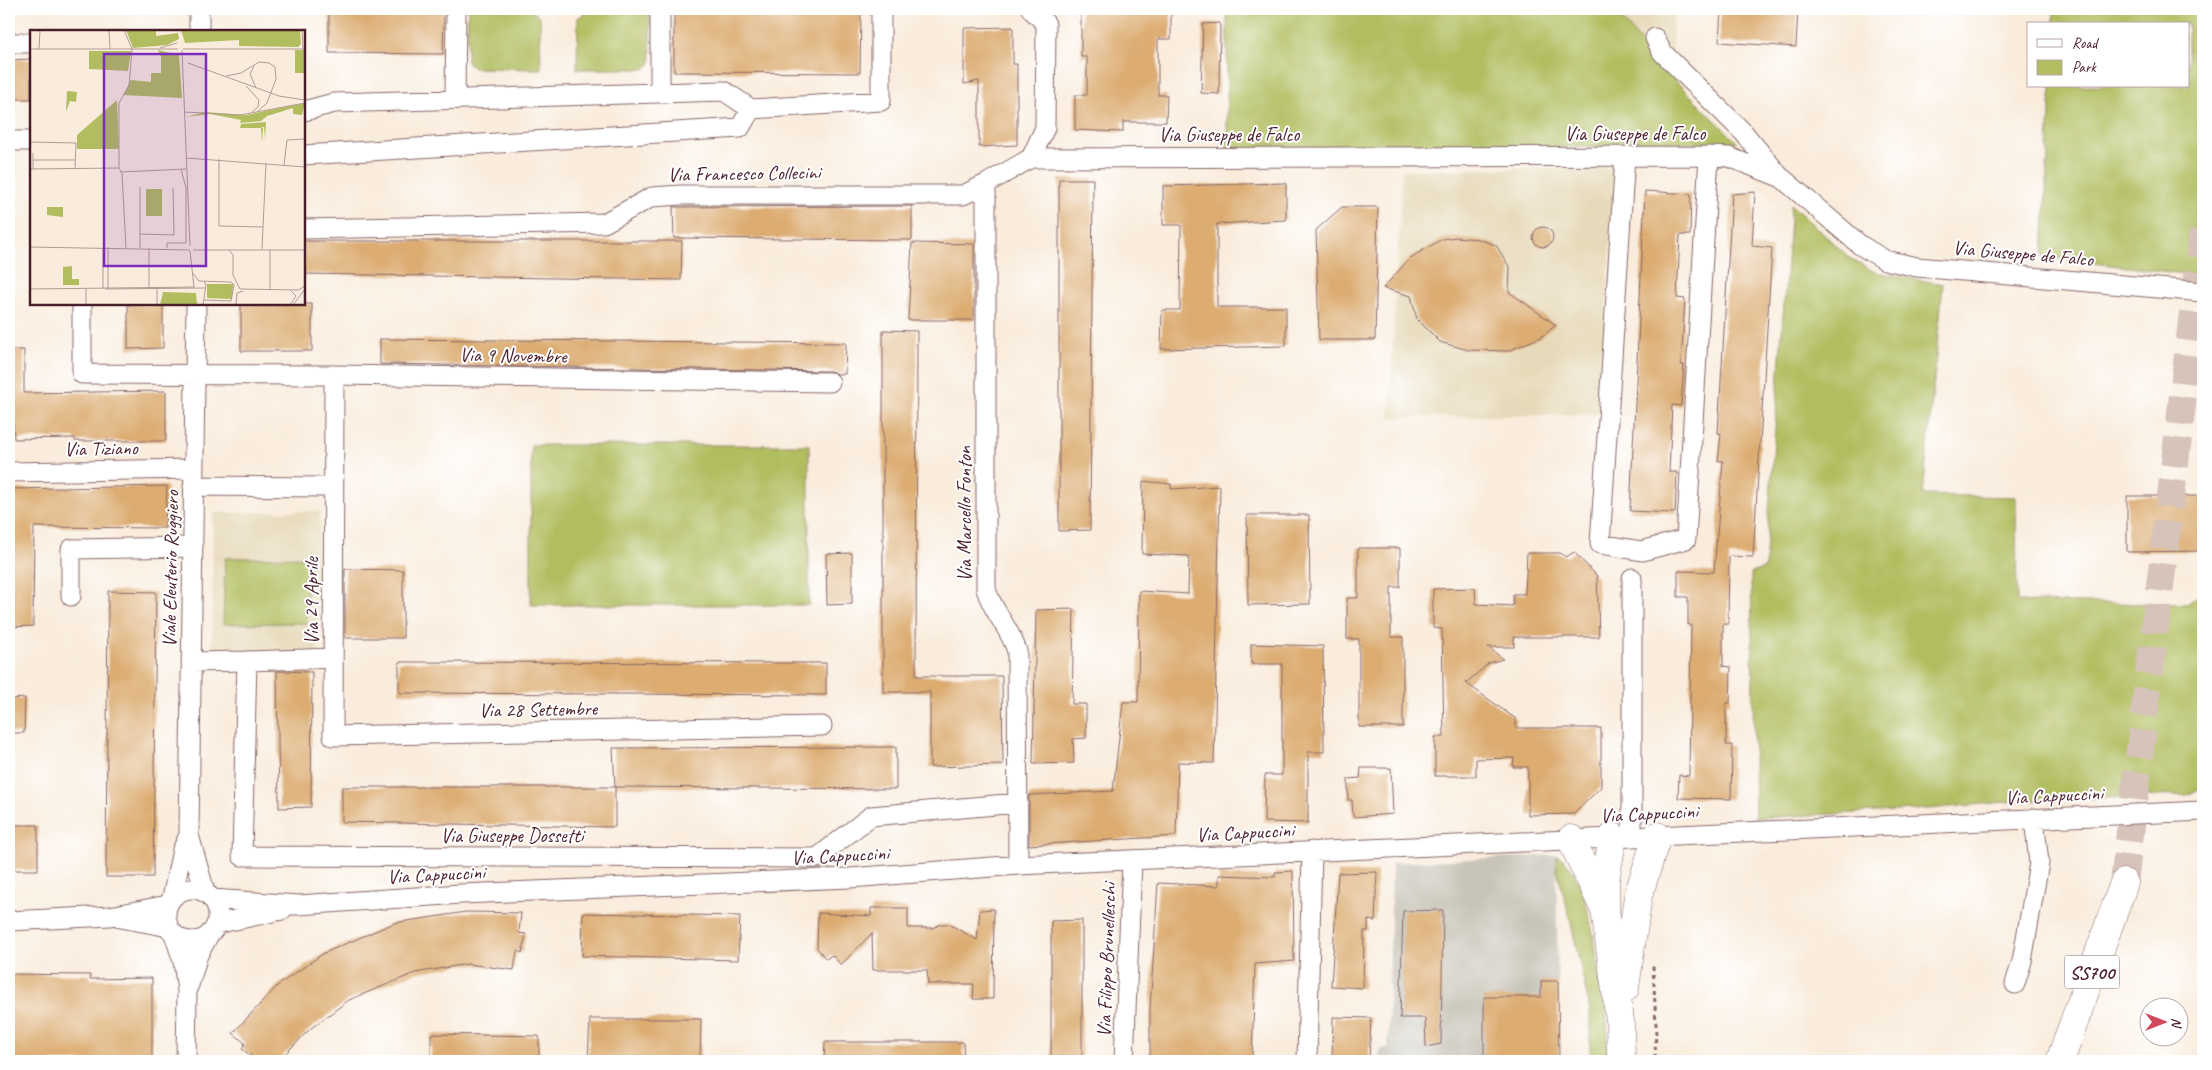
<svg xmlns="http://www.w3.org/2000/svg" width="2212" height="1070" viewBox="0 0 2212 1070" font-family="Caveat,sans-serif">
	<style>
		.built { fill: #e7daba }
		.industrial { fill: #c8c4b8 }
		.green { fill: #b1bd5f; stroke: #7e6e45 }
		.building { fill: #dcac71 }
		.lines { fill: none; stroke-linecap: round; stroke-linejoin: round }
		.highway-tunnel { stroke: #d6c3b9; stroke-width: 28; stroke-dasharray: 28 14; stroke-linecap: butt }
		.minor-casing { stroke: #876769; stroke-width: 21 }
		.highway-casing { stroke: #876769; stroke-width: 29 }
		.path { stroke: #876769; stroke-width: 3; stroke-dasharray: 4 4; stroke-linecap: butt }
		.minor { stroke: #fff; stroke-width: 19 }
		.highway { stroke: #fff; stroke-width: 28 }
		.labels { text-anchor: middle; stroke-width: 4; stroke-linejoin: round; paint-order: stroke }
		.shield { fill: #fff; stroke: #80626b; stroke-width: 1 }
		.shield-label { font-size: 19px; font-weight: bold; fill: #4a1f2b }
		.street-label { font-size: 20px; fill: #4a1f2b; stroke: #fff }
		.inset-road { fill: none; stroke: #b39a95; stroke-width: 1 }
		.view { fill: #7b2cbf; fill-opacity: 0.15; stroke: #7b2cbf; stroke-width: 2.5 }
		.inset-edge { fill: none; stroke: #4a1f2b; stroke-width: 2.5 }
	</style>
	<rect width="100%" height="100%" fill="#fff"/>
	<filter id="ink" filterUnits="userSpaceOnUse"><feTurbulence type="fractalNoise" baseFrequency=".02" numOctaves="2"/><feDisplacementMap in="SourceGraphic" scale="10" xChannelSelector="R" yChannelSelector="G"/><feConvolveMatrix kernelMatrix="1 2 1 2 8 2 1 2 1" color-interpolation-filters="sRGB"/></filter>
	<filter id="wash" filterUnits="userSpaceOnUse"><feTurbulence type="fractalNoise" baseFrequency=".0096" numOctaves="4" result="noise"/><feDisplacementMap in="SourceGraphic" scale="20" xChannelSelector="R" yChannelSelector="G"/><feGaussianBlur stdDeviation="1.12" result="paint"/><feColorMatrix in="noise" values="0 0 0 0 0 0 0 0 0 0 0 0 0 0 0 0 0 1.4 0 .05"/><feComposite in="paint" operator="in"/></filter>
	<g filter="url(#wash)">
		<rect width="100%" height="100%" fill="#f9ecdc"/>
		<path class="built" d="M1613 9H1674L1671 61 1665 70Z
			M1600 166 1615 171 1600 414 1389 418 1402 170 1590 168Z
			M320 511 317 658 212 661 213 513Z"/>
		<path class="industrial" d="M1556 855 1559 1061H1379L1380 1049 1388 1048 1392 863Z"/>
		<path class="green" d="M468 9H530L540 17 541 69 473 68 467 62Z
			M591 9H650L651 63 645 69H577L578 18Z
			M1227 9H1613L1665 70 1737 142 1227 157Z
			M2054 9H2203V276L2043 257 2051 86H2188V24H2054Z
			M1791 205 1850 258 1875 272 1943 284 1923 495 2016 497 2017 602 2187 604 2203 592V787L2187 795 2016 801 1916 810 1755 818 1751 573 1765 568Z
			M531 445H809V605H531Z
			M307 557V623L223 624 225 558Z
			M1556 855C1590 867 1598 970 1603 1002L1606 1003 1609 1061H1590V1011L1569 914 1557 871Z"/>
		<g id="blocks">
			<path class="building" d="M329 9 444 11 443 54 329 53Z
				M674 9H861L860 73 674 72Z
				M1127 9H1171V39H1158V95H1167L1166 122H1123V132L1075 130V95H1087V57H1081V11H1127Z
				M1721 9H1798L1796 47 1719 42Z
				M1220 23 1219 94 1201 93 1203 24Z
				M1013 27V64H1017V145L979 147V81L964 84V28Z
				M31 59V99H9V60Z
				M1059 179H1093L1090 530 1059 531Z
				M1286 183V220L1217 224V307H1286V346L1161 349 1162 310H1180L1181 225H1163V186Z
				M1645 191 1691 194 1690 235H1680L1677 298 1685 299 1681 365H1684L1681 406 1672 405 1669 472H1677L1675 513 1630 511Z
				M1755 192 1752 246 1772 248 1753 557 1729 556 1728 624H1723V666L1731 667 1730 703H1726V745H1732L1731 799 1678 798 1679 775 1689 776 1691 625H1688V597H1678V571L1714 572 1723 461H1718L1721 434 1718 433 1732 194Z
				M912 206V240L674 238 673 207Z
				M1342 207H1378L1375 340H1319L1316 230Z
				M1533 237a10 10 0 1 1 20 0a10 10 0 1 1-20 0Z
				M1456 237 1478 239 1496 245 1510 268 1509 292 1556 325 1541 337 1508 351 1468 350 1440 342 1417 319 1411 296 1383 288 1410 258 1442 239Z
				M304 241H682L681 280 304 274Z
				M912 243 974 244V320H908Z
				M128 304H163V348L128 349Z
				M241 304H312V351H241Z
				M883 330 917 331 916 676H1002L1003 765 930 767V692H883Z
				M380 339 846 343 845 374H838L830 371 380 364Z
				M9 350H24V393L166 391V441H75V438L14 439 13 417H9Z
				M1143 481 1171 484V489L1220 486 1214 763 1178 762 1176 836 1029 845V795L1113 791 1123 702H1138L1139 591 1188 594 1189 556 1142 554Z
				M167 486 165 528 34 527 33 626 9 627V489Z
				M2127 496H2202L2203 551 2127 552Z
				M1247 515H1309L1310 604 1248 605Z
				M1358 548H1400V587H1391V637H1403V727H1359V639H1347V598H1358Z
				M1574 552 1597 576 1599 637H1514V647H1488L1503 659 1489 663 1466 683 1516 719V728H1601V787L1574 814 1528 815V767H1513L1514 758 1476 759V776H1435V737H1444L1442 629 1433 628V589L1475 588 1476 604 1513 606V594H1525L1527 553H1560L1566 557Z
				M852 553V604L827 605 826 554Z
				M345 569 403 570V638H345Z
				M108 591 156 592 153 877H106Z
				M1074 609 1072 704H1086V738L1073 739 1074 763 1033 764 1036 610Z
				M1251 644 1323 646 1324 752H1308V823L1264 822 1265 775H1282V664H1251Z
				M399 662 826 663V695L399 693Z
				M277 671 312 672 311 807 279 808Z
				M25 698 24 733H9V699Z
				M896 747V789L615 787 613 748Z
				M1361 768H1391L1393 814 1353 817 1352 800H1348V779L1360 778Z
				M342 787H615V827L342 822Z
				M9 825H38V870H9Z
				M1293 871 1294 961 1255 964 1252 1061H1150V1009L1158 883 1219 886V875L1275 877V872Z
				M1377 872 1375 921 1368 920V931H1364L1363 988 1331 986 1338 873Z
				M871 908H908V928H933L940 924H949L977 940 980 910 994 909 993 999H973L974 984H928L927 970H873L872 933 841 965 832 955 826 959 817 948 818 913 871 916Z
				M1443 910 1441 1044 1426 1047 1425 1018H1400L1403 911Z
				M466 912 521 913 519 933 526 934 522 953 517 951 514 970 467 964 415 973 349 1000 310 1029 278 1061H258L242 1049 245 1043 233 1033 278 985 324 953 394 923Z
				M583 913 740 916 738 960 582 956Z
				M1082 920V1061H1051V921Z
				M9 974 90 975V979L152 978V1061H9Z
				M1541 981H1558L1559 1061H1484V997H1541Z
				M1333 1017 1371 1018 1369 1061H1332Z
				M590 1019H701L700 1061H588Z
				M431 1034 539 1036V1061H431Z
				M825 1042H963L964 1061H824Z"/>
		</g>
	</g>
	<g filter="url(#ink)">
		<use href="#blocks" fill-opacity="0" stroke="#876769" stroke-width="1"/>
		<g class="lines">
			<path class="highway-tunnel" d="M2124 883 2203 231"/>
			<g class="minor-casing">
				<path id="minor" d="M1031 9 1046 24 1045 128 1031 158
					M199 31V9
					M1655 38 1662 52 1744 133 1781 178
					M9 43H31
					M660 93V9
					M455 99 456 9
					M304 111 334 103 724 91 751 109 881 101V9
					M9 141H31
					M304 155 740 128 751 109
					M1625 156 1600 544 1642 551 1686 539 1709 156
					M986 184V589C993 613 1009 626 1017 651L1018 865
					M304 229 604 223 652 197 681 195H963L986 184 1031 158 1709 156 1729 157 1782 178 1860 245 1885 260 1917 267 2203 292
					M82 304V374L334 375 830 382
					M196 304 189 835 205 892
					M334 375 333 736 822 726
					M9 472 194 469
					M193 486 334 487
					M1632 578V837
					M71 596V549L193 547
					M247 661 333 658
					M191 662 247 661 242 856 817 858 871 816 1018 803
					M166 915a26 26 0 1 1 52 0a26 26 0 1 1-52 0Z
					M172 898 182 850 189 835
					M212 899 298 905 461 894 850 878 1018 865 2203 811
					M121 918 169 927
					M9 921 110 916 168 905
					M216 924 282 910
					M174 934 183 961 187 991 186 1061
					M2015 984 2022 961 2039 863 2034 818
					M189 985 198 955 210 933
					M1124 1061 1132 860
					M1307 1061 1312 851"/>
			</g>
			<g class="highway-casing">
				<path id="highway" d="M1613 837 1605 880V910L1620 1021 1621 1061
					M1571 839 1604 908
					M1625 988 1638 896 1657 836
					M2060 1061 2124 883"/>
			</g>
			<path class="path" d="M1653 966 1656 1025 1655 1061"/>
			<use href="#minor" class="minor"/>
			<use href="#highway" class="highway"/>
		</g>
	</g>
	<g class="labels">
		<rect class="shield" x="2064.5" y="955.5" width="55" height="33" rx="4"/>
		<g class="shield-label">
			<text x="2092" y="979">SS700</text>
		</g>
		<g class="street-label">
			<text x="1635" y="140">Via Giuseppe de Falco</text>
			<text x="1229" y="141">Via Giuseppe de Falco</text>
			<text transform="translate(744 173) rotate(-1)" y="7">Via Francesco Collecini</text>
			<text transform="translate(2023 253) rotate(5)" y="7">Via Giuseppe de Falco</text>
			<text transform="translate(513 355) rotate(1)" y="7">Via 9 Novembre</text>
			<text transform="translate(101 448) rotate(-1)" y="7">Via Tiziano</text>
			<text transform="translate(964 514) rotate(-90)" y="7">Via Marcello Fonton</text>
			<text transform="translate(170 569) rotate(-89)" y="7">Viale Eleuterio Ruggiero</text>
			<text transform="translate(311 601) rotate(-90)" y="7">Via 29 Aprile</text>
			<text transform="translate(538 709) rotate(-1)" y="7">Via 28 Settembre</text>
			<text transform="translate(2054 795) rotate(-3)" y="7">Via Cappuccini</text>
			<text transform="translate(1649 813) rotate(-3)" y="7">Via Cappuccini</text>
			<text transform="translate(1245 832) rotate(-3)" y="7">Via Cappuccini</text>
			<text x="512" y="842">Via Giuseppe Dossetti</text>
			<text transform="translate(840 855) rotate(-3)" y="7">Via Cappuccini</text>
			<text transform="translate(436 874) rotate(-3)" y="7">Via Cappuccini</text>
			<text transform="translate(1106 960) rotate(-88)" y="7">Via Filippo Brunelleschi</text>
		</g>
	</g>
	<g transform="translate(30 30)">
		<rect width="275" height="275" fill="#f9ecdc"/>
		<path d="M96 0H126V6L148 3 149 9 137 15 103 18ZM151 0H270L271 14 268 17 209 16V10L155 13ZM128 20 149 25 152 68 93 65 101 50 121 52V43H131V27ZM265 20H275V43H265ZM59 21H101L98 41 59 39ZM37 61 47 62 46 72 40 71 36 82ZM87 70 89 119H47V105ZM275 73 272 85 263 84V78L237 86 231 91 210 93 211 90 180 84 156 87 175 82 216 85ZM236 92 235 109 234 97H231L233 98 232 113 231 98H210L211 94ZM116 159H132V186H116ZM17 177H33V187L17 185ZM42 236V249H49V255H33V237ZM177 254H203L202 269 177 268ZM133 262 166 263 167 275H130Z" fill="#b1bd5f"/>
		<path class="inset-road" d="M79 0 80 19M94 0 102 19 99 56 89 73V138L92 144 96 218M272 0 273 19M130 18 147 13M0 19H148M9 19 10 0M153 19H275M152 20 160 216M158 33 249 66 275 70M224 36 220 44 226 58M196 46 211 43 229 32 239 33 245 37 246 49 237 73 228 81M216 56 229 70 228 77 222 82M154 82 210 85 275 73M0 112 46 113 45 138M3 123V139M156 128 275 137M189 129V196L233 197M3 130H45M254 135 257 110 275 109M0 139 89 138M91 142 156 139M110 204 144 205 143 158M0 217 160 220M78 217V259M73 218V259M110 218V157M119 218V259M137 218V213H156V158L151 139M232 219 236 133M163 220H275M199 220 203 225V245L210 259 268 260 275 256M160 221 164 257M162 242 169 251 201 252 204 255 201 271 174 270M0 259 165 257M75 259 175 258M240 260V220M56 275V259M127 275V259M173 275 176 255 174 251M206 275 207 263 213 261M260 275 266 266 261 261M263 275 275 259V251"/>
		<path class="view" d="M74 24H176V236H74Z"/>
		<rect width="275" height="275" class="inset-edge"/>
	</g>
	<rect width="2212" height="1070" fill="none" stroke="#fff" stroke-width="30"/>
	<rect x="2027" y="22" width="162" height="65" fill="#ffffff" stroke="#b7a5aa"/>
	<rect x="2037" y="39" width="25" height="8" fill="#ffffff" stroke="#b7a5aa"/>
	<text x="2072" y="48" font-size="15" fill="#4a1f2b">Road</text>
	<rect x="2037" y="60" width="25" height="15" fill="#b1bd5f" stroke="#b7a5aa"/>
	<text x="2072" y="72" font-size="15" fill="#4a1f2b">Park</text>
	<g transform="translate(2164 1022) rotate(90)"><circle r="24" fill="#ffffff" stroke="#b7a5aa"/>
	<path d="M0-4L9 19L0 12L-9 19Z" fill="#d1495b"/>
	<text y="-8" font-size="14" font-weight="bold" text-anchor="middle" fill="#4a1f2b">N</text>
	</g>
</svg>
